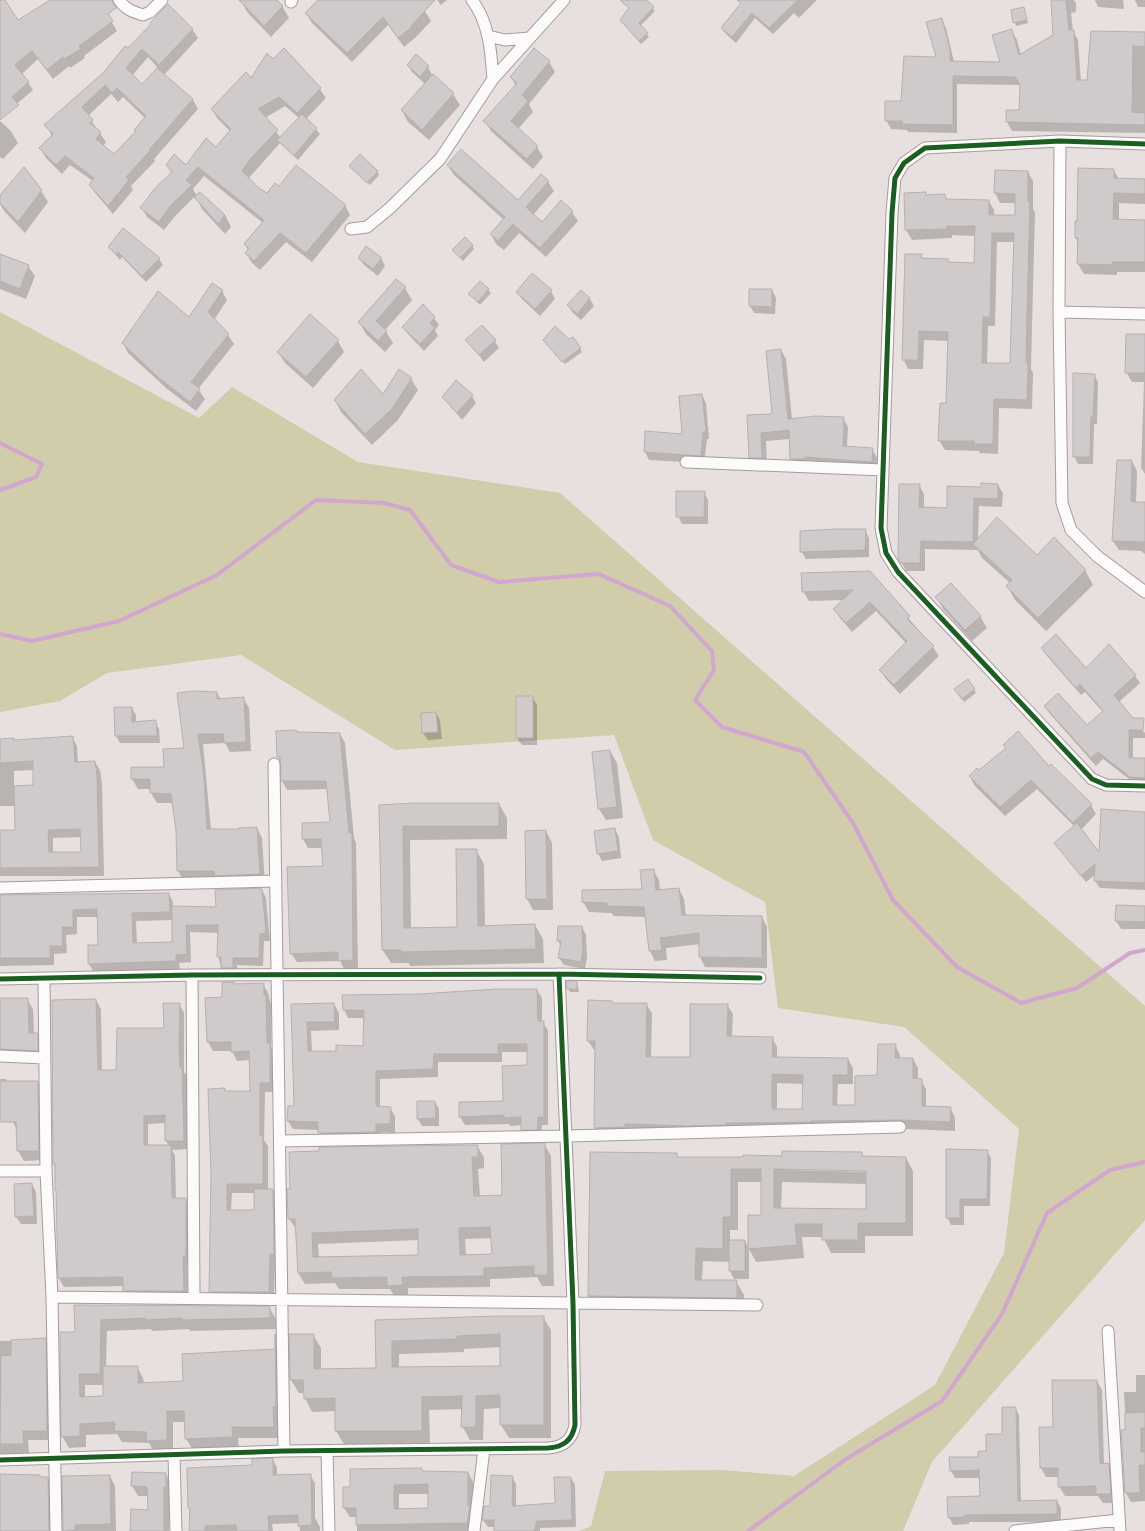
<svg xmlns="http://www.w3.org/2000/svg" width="1145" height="1531" viewBox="0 0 1145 1531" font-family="'PT Sans Narrow',sans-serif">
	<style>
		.green { fill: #d1ccaa }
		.shadow { fill: #0003; fill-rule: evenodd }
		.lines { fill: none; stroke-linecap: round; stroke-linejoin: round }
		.stream { stroke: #d2a7cf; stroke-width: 4 }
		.building { fill: #d0caca; stroke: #b6b0b0; fill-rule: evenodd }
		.street-casing { stroke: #a39d9b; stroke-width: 13 }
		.street { stroke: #fcfafa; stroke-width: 11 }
		.cycleway-casing { stroke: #fff; stroke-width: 8 }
		.cycleway { stroke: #1b5e20; stroke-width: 5 }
	</style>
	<rect width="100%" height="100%" fill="#e8e0de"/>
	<path class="green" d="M0 312 199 418 232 387 358 462 560 493 1145 1006V1220L932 1462 903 1531H580L591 1526 605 1471 722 1470 794 1476 935 1385 1004 1253 1019 1129 904 1027 778 1008 765 902 653 840 614 735 395 750 241 655 107 673 60 701 0 712Z"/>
	<path class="shadow" d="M0 0H4L18 22 52 0H99L117 31 84 56 85 58 70 68 69 66 53 79 38 59 22 74 33 90 12 108 0 93Z
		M241 0H275L282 6 289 18 271 37 247 12Z
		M319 0H413L425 11 431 21 416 37 404 47 388 25 352 62 312 23 306 13Z
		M437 0H447L441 5Z
		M620 0H646L655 11 640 26 649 37 641 44 621 20 630 9Z
		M739 0H817L799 18 794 13 773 34 755 18 736 43 726 34 722 28 741 4Z
		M1052 0H1074L1076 3V12L1071 13 1073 31 1078 40 1081 81H1088L1145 33V133L1012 131 1007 122 1020 111 1021 85 957 84V133L908 132 907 130 891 129 886 120 937 58 941 19 946 28 954 62 1001 63 1012 31 1017 40 1021 55 1054 36Z
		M1095 0H1123L1124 9 1098 7Z
		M1135 0H1145V7H1138Z
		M1024 8 1028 23 1016 26 1012 11Z
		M192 29 198 38 164 75 193 100 198 109 154 159 155 161 131 186 133 190 113 214 96 194 90 185 93 181 70 165 62 174 46 158 40 148 52 136 46 125 104 74 128 49ZM148 57 158 68 142 86 132 76ZM111 94 118 102 123 97 145 118 135 130 136 132 114 155 103 146 106 142 88 116Z
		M284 50 320 89 326 98 306 119 320 134 298 160 280 143 248 179 267 194 279 188 345 205 350 215 312 262 286 242 260 270 252 263 246 253 248 250 245 244 263 223 204 176 193 189 197 196 225 215 231 227 225 234 202 209 195 196 175 216 164 230 147 217 142 208 172 173 167 165 186 166 216 149 230 131 218 119 212 110 252 80ZM285 106 299 118 281 138 265 118Z
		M416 56 428 67 432 75 453 94 460 105 429 140 408 122 402 111 425 84 412 72 408 65Z
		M549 62 555 72 529 104 533 112 518 129 537 147 543 157 533 169 491 131 485 121 516 86 511 77Z
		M0 121 11 131 18 143 3 159 0 157Z
		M350 166 377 171 379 175 370 185Z
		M448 166 518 202 541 175 548 182 554 191 533 215 542 223 572 212 578 221 546 257 519 233 504 250 496 244 491 234 504 220 454 175Z
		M1114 170 1119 180H1145V204L1119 203V220L1145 221V272H1117V275L1084 274 1078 264V243L1076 238 1078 222Z
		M1028 172 1033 181V209L1035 212 1032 327 1031 369 1033 373 1032 409 999 408 998 454 980 453 979 451 945 450 939 440 947 404 949 341 924 340 923 369H908L903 359 921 255 923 259 947 260 949 264H975V236L952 235V238L912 240 906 230 905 194 925 193 927 196 945 195 947 200 989 201 994 210V216H1016V203H1000L995 193ZM997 242H1015L1011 363 1009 364H987L988 326H995Z
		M41 191 48 202 25 233 4 211 0 204V197Z
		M472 245 474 249 463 261 453 250Z
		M109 247 159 259 163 265 146 282 122 257 120 260Z
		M0 255 28 266 35 276 26 299 0 289Z
		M359 258H381L385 266 378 276 364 265Z
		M533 274 551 291 555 299 540 316 522 299 517 292Z
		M480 282 491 293 480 305 470 294Z
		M405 288 412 300 385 330 393 343 385 352 366 334 359 322Z
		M772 290 776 298 775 314 754 313 750 306Z
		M222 291 227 300 214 320 228 335 234 344 198 389 205 399 196 411 166 388 128 353 123 343 189 319Z
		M590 299 594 306 581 320 573 313 568 305Z
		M434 318 439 325 435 330 438 336 424 351 408 334 403 327Z
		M1145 335V474L1141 468 1144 382H1132L1126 372Z
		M573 338 582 352 565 364 544 340 569 341Z
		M467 340 495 341 499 348 484 362Z
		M338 341 344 352 313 388 285 363 278 352Z
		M781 350 786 359 792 419 843 418 848 427 847 447 872 449 877 458 876 471 796 468 791 459 790 439 766 441 767 466H755L750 457 748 416 773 415Z
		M1074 374 1094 375 1098 382 1097 424H1094L1093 464H1078L1074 456Z
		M411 379 418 390 398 420 372 445 341 412 335 400 383 395Z
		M702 395 706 403 709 439H707L704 463 649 460 645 452 646 432 683 435Z
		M472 396 476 403 462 420 443 397Z
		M1132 461 1137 471 1136 503H1145V554L1141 551 1119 550 1113 541Z
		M919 485 924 494V508L947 509 982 488 998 485 1003 493 1002 507 979 506 978 540 1085 570 1093 585 1046 631 1015 600 1007 586 1010 583 982 558 978 550 925 549V571H906L899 558Z
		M704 492 708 500V524H682L678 516Z
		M865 530 869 538V557L806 559 801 551Z
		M869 572 933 647 939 656 900 694 886 679 880 670 906 643 876 611 852 632 840 618 835 609 844 600 809 601 803 591Z
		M937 597 980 616 987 628 972 641 943 609Z
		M1042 648 1086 669 1135 676 1140 683 1119 702 1145 733V738H1133V759H1145V785H1137L1103 759 1096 766 1050 714 1045 706 1087 726 1103 712 1085 692 1081 695 1047 656Z
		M974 689 976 693 964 702 957 693Z
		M217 693 221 699 243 698 249 708 251 751 230 752 225 743 203 744 211 830H240L257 828 262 838 265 884 183 880 178 871 177 830 173 803H157L151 793V789H138L132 779V768H165L185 749Z
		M532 697 537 705V745H522L517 738Z
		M132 708 136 715V722H155L159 729 160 743H120L116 736Z
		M436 713 440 720 442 739 428 740 423 733Z
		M340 734 345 743 354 838 356 843 358 969H344L340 961 297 962 291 953 324 867 323 848H308L303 839V824L331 823 327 789 287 790 282 781 281 763 278 757Z
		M72 737 77 746 78 763 95 762 100 770 102 784 104 876H0V831H16V806H0V739L14 741ZM34 770V786L14 787V771ZM81 837 82 853H53V838Z
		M610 751 617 763 623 818 606 820 599 809Z
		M1049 767 1091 805 1096 814 1081 830 1100 855 1102 810 1145 813V890L1100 888 1095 881 1096 874 1086 882 1055 843 1075 827 1037 789 1005 816 975 786 970 777 979 771Z
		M499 804 507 818V839L410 840 411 929 458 928 476 850 484 864 485 927 535 925 543 939 544 963 410 966 409 963H391L382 949 380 806Z
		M615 829 619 837 621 858 602 861 598 853Z
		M546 831 552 843 553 910H533L527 899Z
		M653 870 659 880 660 891 679 889 684 899 686 916 762 917 767 927V968L705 967 700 957V944L666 948 667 960 655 961 650 951 646 917 614 916 611 913 589 912 583 902 643 890Z
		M262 890 266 898 270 941H264L263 966 237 965V976H227L222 968 218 957 219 933 190 932 191 962 179 963 180 969 94 972 89 964V946H99L98 917H77V934L66 935 67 953 54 954V965L0 966V896L169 894 173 902V907L217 908ZM173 920V942L137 944 136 921Z
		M1116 906 1145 907V929H1121L1116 921Z
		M582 927 586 935 587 957 585 969 564 965 559 958 561 946 558 941Z
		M577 982 579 992H570L568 989Z
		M263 984 268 993 271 1005V1048L274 1053 275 1092H265L264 1140 268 1146V1190H273L278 1199V1263H275L274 1301H215L210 1292 225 1089 226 1092H251L250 1060 237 1061 232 1051H213L208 1042 206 999 223 998 234 985ZM232 1193H255V1211H231Z
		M537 990 542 998V1022L548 1030V1125H542V1138H527L522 1130V1125L510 1126 509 1124 465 1125 460 1117 504 1102 528 1066V1052H502V1062H438V1077L380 1079V1107L390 1108 395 1116V1133L381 1132V1140L324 1141 319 1130 293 1129 288 1121 295 1107 292 1005 334 1004 339 1013V1030L311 1031 312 1052H337L364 1047 365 1018H348L344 1010 343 996 419 995Z
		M0 999H27L33 1009 34 1034H37L43 1043V1060L0 1061Z
		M96 1000 101 1009 102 1071H117L165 1029 179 1004 184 1013V1072L187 1076 188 1149 172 1150 175 1155 176 1199H185L190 1208 191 1264H187L188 1300 129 1299 124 1291V1286L64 1287 59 1278 57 1193 54 1163ZM166 1123V1141L169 1146H148V1124Z
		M612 1002 613 1004H646L652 1013 651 1058H691L727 1005 733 1014 732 1037 772 1038 777 1047V1058L848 1059 853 1068V1084H838L837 1106H856L878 1076 895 1045 900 1055V1059H913L918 1068V1080H921L926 1089V1108H950L955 1117V1131L906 1129 816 1130 601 1137 595 1128 596 1050H594L588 1041ZM777 1083 804 1084 803 1110H777Z
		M0 1079H6L8 1082H37L43 1092 44 1160 24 1161 18 1151 17 1130 13 1122H0Z
		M435 1102 439 1109V1126H422L418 1119Z
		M544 1144 551 1156 554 1286H542L537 1277 490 1279V1287L408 1288V1296L395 1297 390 1289H339L335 1283 305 1284 298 1273 297 1230 289 1219 288 1190 477 1146 484 1157V1168L478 1169 480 1196H503ZM492 1238 493 1255 466 1256 465 1239ZM419 1240V1256L319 1257 318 1244Z
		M987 1151 991 1158 990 1206H964V1225H951L947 1217Z
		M861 1153 864 1157 906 1158 913 1171V1236H865V1253H831L823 1237H802L804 1258 756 1262 749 1249V1279H734L730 1271V1262L703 1261 702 1281H736L744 1295V1311L597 1309 589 1296 676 1154 678 1158H744ZM789 1168 872 1170 871 1172 789 1170ZM738 1182H762V1216L749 1248 745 1241H730V1230H738ZM782 1182 867 1184V1210H781Z
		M32 1184 36 1192 37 1224H21L16 1217Z
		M75 1306 269 1307 276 1319V1329L190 1331 189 1329 152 1331 151 1329 107 1331 106 1367H137L143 1378 144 1384 184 1382 183 1355 276 1350V1338L281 1347 279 1438H238L239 1448 193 1450 186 1439V1422H173V1451L154 1452 149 1443 122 1442 117 1434 86 1435V1447L69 1448 62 1436 76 1333ZM85 1385H104V1397L85 1398Z
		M543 1317 551 1330V1438H509L501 1425V1408L484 1409 483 1440H470L462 1426V1409L429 1410 430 1444H344L336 1431V1411L312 1412 305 1398 304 1393H299L291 1380 313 1335 321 1348V1370L377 1369 376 1321ZM501 1347V1367L399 1368V1354L464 1352V1349Z
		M45 1340 51 1349 52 1440H28L29 1453 0 1454V1341Z
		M1136 1375H1145V1501L1131 1502 1126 1493 1122 1438 1126 1431 1124 1392H1136Z
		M1097 1381 1102 1390 1104 1465 1108 1464 1114 1474 1116 1503H1103L1098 1496H1065L1059 1486V1477H1046L1041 1468Z
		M1015 1408 1019 1415 1021 1502 1057 1501 1061 1508V1522H969V1524L953 1525 949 1517 981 1497 980 1478H955L951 1471 987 1452 1003 1435Z
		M272 1459 277 1467V1476L310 1475 315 1483V1518L320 1527V1531H300L299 1523 272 1524 273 1531H190L188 1469 253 1466Z
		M421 1469 423 1472H468L473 1482 472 1531H357V1517H350L344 1508 351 1488ZM399 1494H429V1509L399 1510Z
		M166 1474 171 1483V1496H169V1531H131L149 1511 148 1496H138L132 1486Z
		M0 1476H39L41 1478H48L53 1487 54 1531H0Z
		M110 1476 115 1486 116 1531H64L63 1477Z
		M512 1477 516 1484V1507L556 1504 571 1478 575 1485 576 1527 540 1528V1531H495V1527H488L483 1520Z"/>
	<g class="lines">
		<path class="stream" d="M0 443 42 464 36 477 0 490
			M0 634 32 641 119 621 217 575 316 500 384 503 410 510 451 565 499 582 599 574 670 606 712 651 714 670 695 700 722 727 804 752 853 823 893 900 957 967 1021 1003 1077 988 1130 953 1145 950
			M748 1531 846 1459 942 1401 1002 1314 1047 1213 1110 1170 1145 1162"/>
	</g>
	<path class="building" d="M0 0H5L18 20 50 0H112L116 8 108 14 113 21 79 46 81 49 64 59 63 57 47 70 32 51 15 65 29 82 12 97 19 105 0 120Z
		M239 0H277L283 6 264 26Z
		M318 0H435L411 26 412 27 398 38 383 17 347 53 305 13Z
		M620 0H647L654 7 639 23 648 33 639 41 620 20 629 8Z
		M737 0H798L769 28 752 13 732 37 721 28 741 3Z
		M1051 0H1066L1069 30H1074L1077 80H1087L1091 31 1145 32V47L1133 46 1132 112 1145 113V125L1006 122V110H1019L1020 85 1015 77 953 76V125L902 124V121H885V101H901L904 56 936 57 926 22 942 18 950 49V61L1000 62 992 35 1012 29 1019 55 1053 35Z
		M168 4 193 29 159 65 142 49 126 68 142 84 157 68 193 99 149 150 150 151 126 177 129 180 108 206 89 185 94 178 65 156 56 165 39 148 53 134 44 125 103 73 125 46 128 48 151 24 150 23ZM105 85 112 93 117 88 146 116 134 130 136 131 114 154 96 139 101 132 90 123 93 120 82 107Z
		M1024 7 1027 20 1013 23 1011 10Z
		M284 48 321 88 297 113 279 97 258 109 278 130 252 157 242 171 259 188 267 193 275 183 279 186 296 165 346 205 306 253 280 233 254 261 245 253 249 248 244 244 264 220 198 167 186 180 192 185 170 206 159 222 140 208 155 188 172 172 166 165 174 154 186 165 206 138 216 147 231 129 211 109 246 72 251 78 267 53 273 59Z
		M534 48 550 61 522 95 528 101 511 121 538 146 527 159 483 121 517 83 510 77Z
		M416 54 429 66 420 77 407 65Z
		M433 74 454 93 422 130 401 110Z
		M302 114 317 128 294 156 277 140Z
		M461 149 518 200 541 174 549 181 526 207 542 222 561 200 573 211 540 248 513 224 498 241 490 234 505 217 447 165Z
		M360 154 378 171 367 183 349 166Z
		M24 167 42 190 18 222 0 203V195Z
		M1078 168 1114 169V178L1145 179V194L1114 193 1113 219 1145 220V262H1112V265L1077 264 1078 238H1075V221H1077Z
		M995 170 1028 171V202H1030L1027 317 1026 363H1028L1027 400 994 399 993 444H974V441H938L940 403H946L948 332 919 331 918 360H902L905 254H922L921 258 948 259V262L974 263 975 226H947V229L905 230 904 193 926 192V195L945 194 946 199 989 200V215H1015V194L994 193ZM992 233H1014L1010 362 1009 363H982L983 317H990Z
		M200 192 225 215 218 224 194 197Z
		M123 228 160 258 142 276 118 252 116 254 108 247Z
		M465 237 473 245 460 258 452 250Z
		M366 246 382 258 373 269 358 258Z
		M0 254 29 265 20 289 0 281Z
		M532 273 552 290 535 309 516 292Z
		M396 279 406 287 376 321 387 331 378 341 358 322Z
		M480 281 489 289 478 302 468 294Z
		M212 283 223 290 208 312 229 334 191 382 200 389 190 402 159 378 122 343 158 291 189 317Z
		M749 289H772V307L749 306Z
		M581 290 590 298 577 314 567 305Z
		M423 304 435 317 430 323 435 328 420 344 402 327Z
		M310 314 339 340 306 377 277 352Z
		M482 325 496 340 479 355 465 340Z
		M555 326 569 339 573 337 581 348 562 362 543 340Z
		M1126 334H1145V373H1125Z
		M781 349 788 419 816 416 844 417 843 446 873 448 872 462 805 457V459H790L789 430 761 433 762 458H749L747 415 772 414 766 351Z
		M361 369 383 394 399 369 412 378 392 409 365 434 334 400Z
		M1073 373 1095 374 1093 417H1091L1090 457H1073Z
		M456 380 473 395 457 413 442 397Z
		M702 394 706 431 703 432 701 456 644 452 645 431 682 434 679 396Z
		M1117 460H1132L1131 502H1145V542L1112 541Z
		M981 483 998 484V499L974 498 973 542 921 541 920 563H900L898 558 899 484H920L919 507 947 508V486L981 487Z
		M676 491H705L704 517H676Z
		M997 517 1037 555 1054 537 1086 570 1038 618 1006 586 1012 580 973 544Z
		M836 529H866L865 550 800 552V531Z
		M870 571 910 616 907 619 934 646 894 685 879 670 907 641 870 602 846 623 833 609 853 590 802 592 801 573Z
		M951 583 981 616 965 630 935 597Z
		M1056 634 1086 668 1109 644 1136 675 1114 695 1133 718H1144L1143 730H1129V758H1145V778L1130 777 1098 752 1091 758 1044 706 1058 693 1087 725 1103 711 1080 684 1076 688 1041 648Z
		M968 679 975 689 962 699 954 689Z
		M193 691 217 692V699L244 697 246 742 224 743 223 734H198L204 777 207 829H239V828L257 827 260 874 215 876 214 871H177L176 830 171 794 150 793V779H131V767H164L163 749 184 748 177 693Z
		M516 696H533V738H516Z
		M114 707H132V722L156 720 157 736H115Z
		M436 712 438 732 422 733 421 713Z
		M296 730 297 732 340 733 349 833H352L353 960 338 961V952L290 954 287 867 323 866 321 839H302V823L330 822 326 781H281L280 757H277L276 731Z
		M1018 731 1049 766 1051 764 1092 804 1073 823 1031 780 1000 807 969 776 977 768 979 770 1006 748 1003 745Z
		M73 736 75 762 95 761 97 775 99 867 0 868V830H15L14 786 33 785V761L0 763V739L14 738V740ZM80 829 81 852H49L48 830Z
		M610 750 617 807 598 809 592 752Z
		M414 803H499V826H403L404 928 457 927 456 849H477L478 926 535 924 536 949 401 952V950H382L379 805Z
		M1101 809 1145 812V883L1094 881 1095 864 1081 876 1054 843 1077 823 1099 852Z
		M615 828 618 851 597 854 594 831Z
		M546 830 547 899H526L525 831Z
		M654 869 656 890 679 888 682 915 762 916V958L699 957V933L660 938 662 950 649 951 644 907 607 906V903L582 902V890L642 889 640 870Z
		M261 888 262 889 266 933 260 934 259 958H233V968H221V957H217L218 925H186L187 954 176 955V961L88 964V945H98L97 909 73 910V927H62L63 946H50V958H0V895L169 893 170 912 132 913 133 943 172 942V906L216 907 215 890Z
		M1116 905 1145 906V922L1115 921Z
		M558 926H582L583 949 581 962 558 958 561 941H557Z
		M566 981H577V989H567Z
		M222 982H234V984L264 983V995H266L267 1043H270V1083H260V1136H263V1184H227V1210H254V1189H273L274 1254H270L269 1292H209L211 1174 208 1089 225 1088V1091H250L249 1051 231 1052V1042H207L205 998 222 997Z
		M497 989H537L538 1021H544V1117H538L537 1130H521V1117L504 1118V1115L459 1117V1102L503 1101 502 1066 527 1065V1044H498V1054H434L433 1069 376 1071V1106L391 1107 390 1124H376V1132L318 1133V1122L287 1121 288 1106H294L291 1004 334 1003 335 1022H307L308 1051H336V1045L363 1046 364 1010H343L342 995 419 994Z
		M0 998H28L29 1033H38V1051L0 1049Z
		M96 999 98 1070H116L117 1028H164L163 1003H180L179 1047 180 1067H182L184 1141H165V1115L144 1116V1145H171L172 1198H186V1256H183L184 1291H123V1277L58 1278 56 1190 55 1191V1164H53L52 1000Z
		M588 1000 612 1001V1003H647L646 1057H690V1004H728L727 1036 773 1037 772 1057 848 1058V1075H833V1105H855V1076L877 1075 878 1044H896L895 1058H913V1078L922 1079V1106L951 1107 950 1122 900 1120 811 1121V1122L726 1123V1125L686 1126 625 1124V1127L594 1128 595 1041H587ZM772 1074 803 1075 802 1109H772Z
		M0 1081H38L39 1151H17L16 1122H0Z
		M417 1101H435L436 1118 417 1119Z
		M545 1143 548 1275H534V1266L484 1268V1276L402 1277 403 1285 387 1286V1277L332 1278 331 1272 298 1273 295 1219H288L287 1189H290L289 1152 319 1151V1147L478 1145V1157H472L474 1196 502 1195 501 1144ZM490 1227 492 1254 460 1255 459 1228ZM418 1229V1255L313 1257 312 1233Z
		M946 1149 988 1150 987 1199H960V1218H946Z
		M782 1151 862 1152V1156L906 1157V1223H858V1240H822V1224H795L797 1245 748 1249V1215H761V1169H731V1217H723V1249L696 1248 695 1280H737V1298L588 1296 590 1152 677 1153V1157H743V1155L782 1156ZM774 1169 866 1171V1209L774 1208Z
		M32 1183 34 1216 15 1217 14 1184Z
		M729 1240H745V1271H729Z
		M74 1305 270 1306V1318L182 1320V1318L145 1320V1318L101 1320 100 1374H79L80 1397 103 1396V1366H138V1383L183 1381 182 1354 275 1349V1334L276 1407H273L274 1427H232L233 1437 185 1439 184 1411H167V1440L147 1441 146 1432 114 1431 115 1422 80 1424V1436L61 1437 60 1332H75Z
		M498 1316H544V1425H500V1395L476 1396V1427H461L462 1396 422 1397V1431H335V1398L304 1399 303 1380H290L289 1334H314V1369L376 1368 375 1320ZM500 1334V1366L392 1367V1341L457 1339V1336Z
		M46 1338 47 1431H23L24 1444H0L1 1356 11 1355V1340Z
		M1052 1380H1097L1100 1464 1109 1463 1111 1494H1096V1486L1058 1487V1468H1040L1039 1427H1053Z
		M1002 1407H1016L1018 1501 1057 1500V1514L965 1515V1517L948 1518 947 1497 980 1496 979 1470 950 1471 949 1457H978V1451H986V1434H1002Z
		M1145 1412V1428H1141V1452H1145V1465H1139L1140 1493H1125L1121 1430H1125V1413Z
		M273 1458V1475L311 1474 312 1525 298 1526V1515L268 1516 269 1531H237L236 1525 205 1526V1531H189L190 1508H188L187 1468 252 1465V1459Z
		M422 1468V1471L468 1472V1506H470L467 1523 356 1525V1508H343V1487H350V1469ZM428 1484V1508L394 1509V1485Z
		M132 1472 166 1473V1487H164V1531H130L131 1509 148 1510 147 1487 131 1486Z
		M0 1474 40 1475V1477H48L49 1531H0Z
		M110 1475 111 1524 75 1525V1530L63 1531 62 1476Z
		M491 1475 513 1476 512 1506 555 1503 554 1477H571L572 1520 537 1521 534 1531H494V1520H482L484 1506H490Z"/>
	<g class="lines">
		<g class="street-casing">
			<path id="street" d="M119 0C125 9 133 12 143 15L150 12 162 0
				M472 0C489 23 491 50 493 79
				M291 2 292 0
				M488 36 505 40 529 38
				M1060 141 1059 312 1062 503 1071 530 1097 556 1145 592
				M1145 144 1060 141 925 148 904 163 895 178 892 213 881 528 886 553 898 572 1092 779 1106 785 1145 786
				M351 229 367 227 390 208 440 159 493 79 564 0
				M1059 312 1145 314
				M686 462 883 470
				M274 764 284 1451
				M0 888 276 881
				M192 975 194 1298
				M0 979 192 975 559 974 760 978
				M44 979 46 1171 52 1297 56 1531
				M0 1056 44 1058
				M280 1141 567 1136 900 1127
				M0 1171H46
				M52 1297 757 1305
				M1108 1331 1120 1531
				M327 1451 329 1531
				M174 1455 176 1531
				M0 1460 284 1451 548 1448C563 1447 572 1441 575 1425L573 1303 559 974
				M474 1531 484 1449
				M1015 1531 1119 1520"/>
		</g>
		<use href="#street" class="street"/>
		<g class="cycleway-casing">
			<path id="cycleway" d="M1145 144 1060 141 925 148 904 163 895 178 892 213 881 528 886 553 898 572 1092 779 1106 785 1145 786
				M0 979 192 975 559 974 760 978
				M0 1460 284 1451 548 1448C563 1447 572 1441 575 1425L573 1303 559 974"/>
		</g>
		<use href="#cycleway" class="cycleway"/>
	</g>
</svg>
